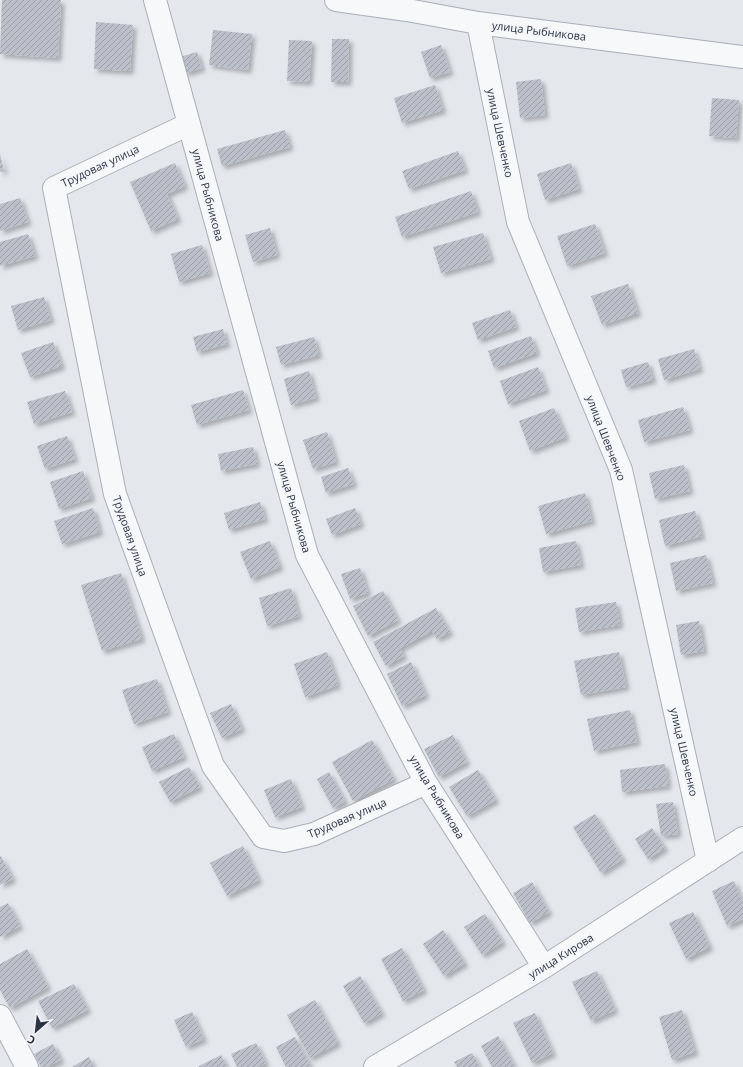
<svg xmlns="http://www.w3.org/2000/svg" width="743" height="1067" viewBox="0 0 743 1067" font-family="'Open Sans',sans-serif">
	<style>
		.building { fill: url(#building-hatch); filter: url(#shadow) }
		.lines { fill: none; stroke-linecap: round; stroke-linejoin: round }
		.minor-casing { stroke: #a9aeb7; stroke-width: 24 }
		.minor { stroke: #f7f8fa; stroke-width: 22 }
		.labels { text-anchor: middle; stroke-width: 3; stroke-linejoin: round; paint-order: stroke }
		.street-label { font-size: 11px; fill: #2b3445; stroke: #f4f6f9 }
	</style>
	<defs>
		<pattern id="building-hatch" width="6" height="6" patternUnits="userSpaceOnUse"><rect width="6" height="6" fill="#bbc0ca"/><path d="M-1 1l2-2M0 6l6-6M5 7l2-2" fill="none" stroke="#989da6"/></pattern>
		<filter id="shadow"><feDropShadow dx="3.5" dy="3.5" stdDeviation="2" flood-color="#0004"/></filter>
	</defs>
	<rect width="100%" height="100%" fill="#e4e7ec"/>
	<path class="building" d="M2 0H61L58 58 0 54Z
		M96 22 133 25 130 71 94 69Z
		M213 30 252 34 248 70 209 65Z
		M332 39H349L348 82H331Z
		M289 40 312 41 309 82 287 81Z
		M441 45 450 72 430 78 421 52Z
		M197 52 202 68 185 73 180 57Z
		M541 79 545 115 520 118 516 82Z
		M435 85 443 110 402 123 394 98Z
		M712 98 739 100 736 138 709 136Z
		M285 130 290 147 222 166 217 149Z
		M458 151 465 170 409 189 402 171Z
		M0 154 4 171 0 172Z
		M175 163 185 186 167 194 178 219 151 231 130 182Z
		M571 163 579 189 545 200 537 174Z
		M471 191 478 212 402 237 395 217Z
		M20 198 28 222 0 231V204Z
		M595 224 605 253 567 266 557 236Z
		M270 228 277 255 253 262 245 235Z
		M483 233 491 259 441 273 433 247Z
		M28 234 35 256 0 266V242Z
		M202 245 210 273 179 282 171 254Z
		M628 284 638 313 602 325 591 296Z
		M44 297 51 320 18 330 11 306Z
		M510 310 516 327 478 340 472 323Z
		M223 329 227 344 197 352 193 337Z
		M531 336 537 353 494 368 488 351Z
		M314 337 319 355 281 365 276 347Z
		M53 342 62 366 30 377 21 353Z
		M694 349 700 369 664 380 658 359Z
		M648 362 653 380 626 387 621 370Z
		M538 367 546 390 508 404 500 381Z
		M309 371 316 398 291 405 284 379Z
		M243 390 249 410 197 425 191 405Z
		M65 391 72 412 34 424 27 402Z
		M683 407 690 430 644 442 638 420Z
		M554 408 566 437 530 451 519 421Z
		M327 432 336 462 313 469 303 440Z
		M67 436 75 459 45 469 37 446Z
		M253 447 257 464 221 471 218 454Z
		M684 465 690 491 655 499 649 473Z
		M348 468 354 484 326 493 321 477Z
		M83 471 92 498 59 509 50 482Z
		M585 493 592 521 546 534 538 506Z
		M260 502 265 519 229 530 224 513Z
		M93 508 100 532 62 544 54 521Z
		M355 508 361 524 332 535 326 519Z
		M695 511 702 536 665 546 659 520Z
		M270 541 280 567 251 579 240 552Z
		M576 541 581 565 543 572 539 548Z
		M706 555 713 583 676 591 670 563Z
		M360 568 368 593 350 599 341 574Z
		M121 573 142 639 102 651 81 585Z
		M291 588 299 616 267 626 259 598Z
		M383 591 398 620 368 636 353 606Z
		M616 602 620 625 579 632 575 608Z
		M436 608 450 632 437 639 432 631 400 648 404 656 386 666 373 642Z
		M699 621 704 651 681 655 676 625Z
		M327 652 338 685 305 697 294 664Z
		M619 652 626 687 581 695 574 661Z
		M411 662 426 695 402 706 387 674Z
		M157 679 168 712 134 724 122 690Z
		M231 704 242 729 222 738 210 713Z
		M630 710 637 742 594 751 587 719Z
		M174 734 184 757 152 771 142 747Z
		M453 735 467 762 439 777 424 749Z
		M372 740 394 779 353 801 332 762Z
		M665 764 668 786 622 792 620 770Z
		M189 767 200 787 170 802 159 782Z
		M478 770 496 800 467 816 449 787Z
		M329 772 345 801 333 808 317 779Z
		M291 779 302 807 275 817 264 790Z
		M673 802 678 834 661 836 656 804Z
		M595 814 623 859 601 873 573 827Z
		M652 828 665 848 648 859 635 839Z
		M243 846 259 880 227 896 210 863Z
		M1 856 13 879 0 885V857Z
		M734 881 743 903V919L727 926 712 891Z
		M532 882 549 912 530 923 513 893Z
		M8 903 20 926 0 937V907Z
		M693 912 710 947 686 959 669 923Z
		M485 914 503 942 482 955 464 927Z
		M443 930 465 963 444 976 423 944Z
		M402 948 424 990 403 1001 381 959Z
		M27 949 48 987 10 1008 0 990V964Z
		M597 971 615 1010 591 1021 572 982Z
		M360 976 382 1013 364 1023 343 986Z
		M74 984 88 1010 52 1028 38 1001Z
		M315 1000 338 1043 310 1058 287 1015Z
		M682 1010 695 1052 672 1060 659 1017Z
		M192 1012 204 1039 186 1047 174 1020Z
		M535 1013 553 1053 532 1063 513 1023Z
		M498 1036 515 1067H492L481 1046Z
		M295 1037 311 1067H286L276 1047Z
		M256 1043 266 1063 259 1067H237L231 1054Z
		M53 1044 61 1060 47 1067H41L34 1054Z
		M472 1053 480 1067H457L454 1062Z
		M221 1055 227 1067H199V1066Z
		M89 1057 94 1067H72Z"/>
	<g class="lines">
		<g class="minor-casing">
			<path id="minor" d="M155 0 307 555 426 783 544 967
				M336 0 407 10 478 23 743 57
				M478 23 518 222 621 470 708 861
				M189 124 54 188 115 494 213 766 263 837 284 841 314 834 426 783
				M0 1016 27 1067
				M375 1067 544 967 743 838"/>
		</g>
		<use href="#minor" class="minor"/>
	</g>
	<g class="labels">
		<g class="street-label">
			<text transform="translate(539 31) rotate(7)" y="4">улица Рыбникова</text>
			<text transform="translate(500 133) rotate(78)" y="4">улица Шевченко</text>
			<text transform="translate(100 166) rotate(-25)" y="4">Трудовая улица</text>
			<text transform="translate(208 195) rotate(75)" y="4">улица Рыбникова</text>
			<text transform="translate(606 438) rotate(69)" y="4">улица Шевченко</text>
			<text transform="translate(294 507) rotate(74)" y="4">улица Рыбникова</text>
			<text transform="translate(130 536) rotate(71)" y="4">Трудовая улица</text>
			<text transform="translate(684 752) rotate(77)" y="4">улица Шевченко</text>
			<text transform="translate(437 797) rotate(59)" y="4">улица Рыбникова</text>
			<text transform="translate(347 818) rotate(-23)" y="4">Трудовая улица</text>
			<text transform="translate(561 956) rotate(-32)" y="4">улица Кирова</text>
		</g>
	</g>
	<g transform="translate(36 1031) rotate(208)" stroke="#f4f6f9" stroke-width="3" paint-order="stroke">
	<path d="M0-3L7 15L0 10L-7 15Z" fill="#2b3445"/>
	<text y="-6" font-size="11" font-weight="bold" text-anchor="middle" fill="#2b3445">С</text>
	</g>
</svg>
